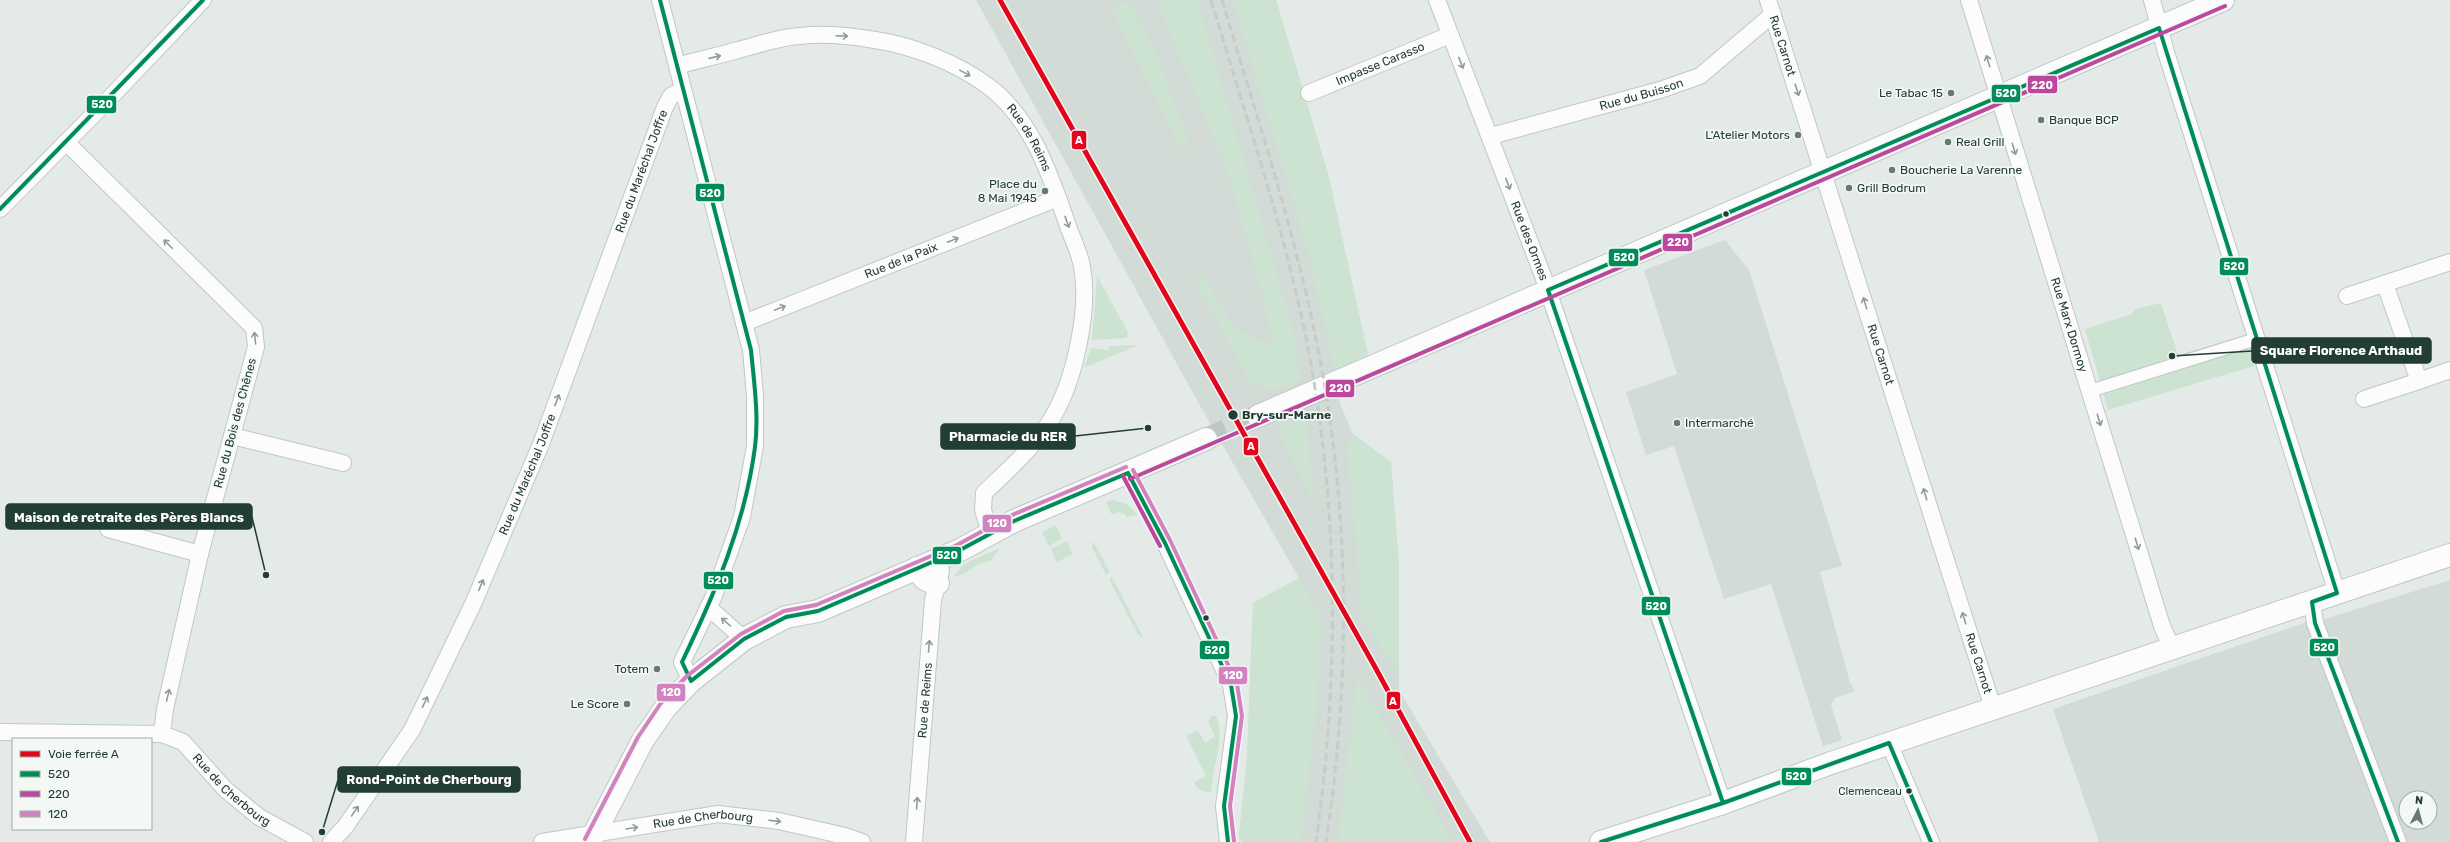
<svg xmlns="http://www.w3.org/2000/svg" width="2450" height="842" viewBox="0 0 2450 842" font-family="Rubik,sans-serif">
	<style>
		.built { fill: #d2dbd6; fill-rule: evenodd }
		.green { fill: #cde3d2 }
		.lines { fill: none; stroke-linecap: round; stroke-linejoin: round }
		.secondary-tunnel { stroke: #bdc7c3; stroke-width: 22; stroke-dasharray: 22 11; stroke-linecap: butt }
		.pedestrian-casing { stroke: #c1c7c4; stroke-width: 14 }
		.minor-casing { stroke: #c1c7c4; stroke-width: 18 }
		.secondary-casing { stroke: #c0c7c4; stroke-width: 24 }
		.pedestrian { stroke: #fbfcfb; stroke-width: 12 }
		.minor { stroke: #fbfcfb; stroke-width: 16 }
		.secondary { stroke: #fbfcfb; stroke-width: 22 }
		.rail { stroke: #c7cbc9; stroke-width: 3; stroke-dasharray: 8 4; stroke-linecap: butt }
		.bus-1-casing { stroke: #f3f8f5; stroke-width: 7 }
		.bus-2-casing { stroke: #f3f8f5; stroke-width: 7 }
		.bus-3-casing { stroke: #f3f8f5; stroke-width: 7 }
		.bus-1 { stroke: #008c59; stroke-width: 4 }
		.bus-2 { stroke: #bb489d; stroke-width: 4 }
		.bus-3 { stroke: #d282be; stroke-width: 4 }
		.rail-1-casing { stroke: #f3f8f5; stroke-width: 8 }
		.rail-1 { stroke: #e3051c; stroke-width: 5 }
		.oneway { stroke: #8e9c97 }
		.poi-dot { fill: #667a72; stroke: #f3f8f5; stroke-width: 1.5 }
		.bus-dot { fill: #223d33; stroke: #f3f8f5; stroke-width: 1.5 }
		.labels { text-anchor: middle; stroke-width: 3.5; stroke-linejoin: round; paint-order: stroke }
		.bus-label { font-size: 11px; fill: #223d33; stroke: #f3f8f5; text-anchor: end }
		.street-label { font-size: 12px; fill: #223d33; stroke: #f3f8f5 }
		.poi-label { font-size: 12px; fill: #223d33; stroke: #f3f8f5; text-anchor: end }
		.stop-label { font-size: 12px; font-weight: bold; fill: #223d33; stroke: #f3f8f5; text-anchor: start }
		.leader { fill: none; stroke: #223d33; stroke-width: 1.5 }
		.callout-dot { fill: #223d33; stroke: #f3f8f5; stroke-width: 1.5 }
		.callout { fill: #223d33; stroke: #223d33; stroke-width: 1.5 }
		.callout-label { font-size: 13px; text-anchor: middle; font-weight: bold; fill: #fff }
		.line-badge { stroke: #f3f8f5; stroke-width: 1.5 }
		.badge-label { font-size: 11px; text-anchor: middle; font-weight: bold; fill: #fff }
	</style>
	<rect width="100%" height="100%" fill="#e4eae7"/>
	<path class="built" d="M976 0H1276L1328 174 1368 355 1335 371 1340 404 1353 434 1391 462 1399 567V690L1490 842H1242L1239 836 1247 758 1253 603 1299 578 1199 404Z
		M1725 240 1749 270 1842 566 1820 572 1850 683 1855 691 1835 698 1831 705 1842 740 1823 746 1771 584 1724 599 1674 446 1646 455 1626 392 1677 374 1644 270Z
		M2450 580V842H2405L2322 620ZM2406 798H2430V822H2406Z
		M2307 622 2390 842H2099L2053 709Z"/>
	<path class="green" d="M1156 0H1197L1294 334 1300 378 1289 388H1264L1249 380 1195 279 1202 275 1233 326 1274 348 1264 299 1226 166Z
		M1233 0H1276L1328 174 1368 355 1335 371 1308 251Z
		M1128 1 1154 49 1189 143 1182 150 1112 10Z
		M1097 276 1128 332 1127 338 1092 340Z
		M2161 303 2178 355 2246 335 2254 366 2108 410 2085 329 2132 314 2135 309Z
		M1135 345 1136 346 1084 368 1091 348 1108 350 1109 346Z
		M1306 420 1314 504 1277 428Z
		M1353 434 1391 462 1399 567V672L1360 616 1357 549 1347 448Z
		M1113 500 1127 504 1137 515 1126 517 1125 514 1119 512 1112 515 1106 502Z
		M1056 525 1062 539 1049 546 1042 532Z
		M1067 541 1073 554 1057 562 1051 549Z
		M1093 541 1110 572 1106 575 1092 547Z
		M1000 548 991 561C974 562 970 575 954 576L964 564Z
		M1112 577 1144 639 1138 635 1109 579Z
		M1299 578 1322 618 1316 711 1301 842H1242L1239 836 1247 758 1253 603Z
		M1357 677 1453 842H1338Z
		M1211 716H1216C1226 738 1212 768 1211 791L1208 793 1197 788 1194 782 1206 776 1186 736 1198 730 1205 743 1215 736 1208 722Z"/>
	<g class="lines">
		<path class="secondary-tunnel" d="M1206 439 1258 416"/>
		<g class="pedestrian-casing">
			<path id="pedestrian" d="M2090 391 2256 339"/>
		</g>
		<g class="minor-casing">
			<g id="minor">
				<path d="M660 0 751 350 755 396V446L742 517 713 598 682 662 691 681"/>
				<path id="s1" d="M1437 0 1543 276 1723 803"/>
				<path id="s2" d="M1768 0 1993 708"/>
				<path id="s3" d="M1969 0 2162 626 2172 649"/>
				<path d="M2152 0 2166 52 2337 593"/>
				<path id="s4" d="M677 66C697 60 718 56 738 50 758 45 779 37 800 36 825 33 851 36 875 40 914 46 957 63 988 86 1033 119 1052 180 1069 229 1074 242 1080 254 1082 267 1090 308 1075 377 1055 413 1037 445 1009 469 984 493L983 510 990 533"/>
				<path id="s5" d="M1309 93 1450 35"/>
				<path id="s6" d="M1491 136 1660 90 1700 76 1773 14"/>
				<path d="M66 142 254 328 256 347 200 554 165 709 162 734"/>
				<path d="M0 209 107 101 203 0"/>
				<path d="M2385 284 2419 381 2450 370"/>
				<path d="M2347 296 2450 262"/>
				<path id="s7" d="M744 323 1058 198"/>
				<path d="M2364 399 2419 381"/>
				<path d="M232 436 343 463"/>
				<path d="M1128 473 1165 543 1231 685 1236 716 1224 806 1228 842"/>
				<path d="M108 529 200 554"/>
				<path d="M2312 602 2315 623 2398 842"/>
				<path d="M708 607 744 639"/>
				<path id="s8" d="M0 732 162 734 183 742 225 789 259 817 305 842"/>
				<path d="M1889 743 1931 842"/>
				<path id="s9" d="M331 842 345 827 412 730 473 604 541 444 665 107 671 96 683 90"/>
				<path id="s10" d="M542 842 718 814 779 821 845 836 862 842"/>
				<path id="s11" d="M914 842 933 600 941 571 937 560"/>
			</g>
		</g>
		<g class="secondary-casing">
			<path id="secondary" d="M1258 416 2223 0
				M917 568C923 579 926 582 938 583
				M590 842 643 740 666 707 691 681 744 639 786 617 818 611 960 550 1014 521 1206 439
				M1601 842 1723 803 1831 763 2450 555"/>
		</g>
		<use href="#pedestrian" class="pedestrian"/>
		<use href="#minor" class="minor"/>
		<use href="#secondary" class="secondary"/>
		<path class="rail" d="M1211 0C1246 117 1286 233 1309 353 1339 515 1339 679 1316 842
			M1222 0C1256 115 1295 230 1318 349 1350 511 1351 679 1326 842"/>
		<g class="bus-1-casing">
			<path id="bus-1" d="M660 0 751 350C754 382 759 416 755 447 745 524 715 593 682 662L691 681 744 639 786 617 818 611 960 550 1014 521 1128 473
				M0 209 203 0
				M1128 473 1165 543 1231 685 1236 716 1224 806 1228 842
				M1723 803 1548 290 2159 28 2337 593 2312 602 2315 623 2398 842
				M1601 842 1723 803 1889 743 1931 842"/>
		</g>
		<g class="bus-2-casing">
			<path id="bus-2" d="M1123 476 1160 546
				M1130 479 2225 6"/>
		</g>
		<g class="bus-3-casing">
			<path id="bus-3" d="M1133 470 1170 540 1237 684 1242 716 1230 806 1234 841
				M585 839 638 737 661 703 687 676 741 634 784 611 816 605 957 545 1012 515 1126 467"/>
		</g>
		<use href="#bus-1" class="bus-1"/>
		<use href="#bus-2" class="bus-2"/>
		<use href="#bus-3" class="bus-3"/>
		<g class="rail-1-casing">
			<path id="rail-1" d="M1000 0 1375 667 1470 842"/>
		</g>
		<use href="#rail-1" class="rail-1"/>
	</g>
	<defs><path id="oneway-shaft" d="M-6 0H5M1.5-3L5.5 0L1.5 3" fill="none" stroke-width="1.6" stroke-linecap="round" stroke-linejoin="round"/></defs>
	<g class="oneway">
		<use href="#oneway-shaft" transform="translate(842 36) rotate(2)"/>
		<use href="#oneway-shaft" transform="translate(715 57) rotate(-13)"/>
		<use href="#oneway-shaft" transform="translate(1988 61) rotate(-107)"/>
		<use href="#oneway-shaft" transform="translate(1461 63) rotate(68)"/>
		<use href="#oneway-shaft" transform="translate(965 73) rotate(29)"/>
		<use href="#oneway-shaft" transform="translate(1797 90) rotate(72)"/>
		<use href="#oneway-shaft" transform="translate(2014 149) rotate(73)"/>
		<use href="#oneway-shaft" transform="translate(1508 184) rotate(69)"/>
		<use href="#oneway-shaft" transform="translate(1067 222) rotate(71)"/>
		<use href="#oneway-shaft" transform="translate(953 240) rotate(-22)"/>
		<use href="#oneway-shaft" transform="translate(168 244) rotate(-135)"/>
		<use href="#oneway-shaft" transform="translate(1865 303) rotate(-107)"/>
		<use href="#oneway-shaft" transform="translate(780 308) rotate(-22)"/>
		<use href="#oneway-shaft" transform="translate(255 338) rotate(-96)"/>
		<use href="#oneway-shaft" transform="translate(557 400) rotate(-70)"/>
		<use href="#oneway-shaft" transform="translate(2099 420) rotate(73)"/>
		<use href="#oneway-shaft" transform="translate(1925 494) rotate(-107)"/>
		<use href="#oneway-shaft" transform="translate(2137 544) rotate(73)"/>
		<use href="#oneway-shaft" transform="translate(481 585) rotate(-67)"/>
		<use href="#oneway-shaft" transform="translate(1964 618) rotate(-107)"/>
		<use href="#oneway-shaft" transform="translate(726 622) rotate(-138)"/>
		<use href="#oneway-shaft" transform="translate(929 646) rotate(-85)"/>
		<use href="#oneway-shaft" transform="translate(168 695) rotate(-77)"/>
		<use href="#oneway-shaft" transform="translate(425 702) rotate(-64)"/>
		<use href="#oneway-shaft" transform="translate(917 803) rotate(-86)"/>
		<use href="#oneway-shaft" transform="translate(355 811) rotate(-55)"/>
		<use href="#oneway-shaft" transform="translate(775 821) rotate(7)"/>
		<use href="#oneway-shaft" transform="translate(632 828) rotate(-9)"/>
	</g>
	<g class="poi-dot">
		<circle cx="1951" cy="93" r="4"/>
		<circle cx="2041" cy="120" r="4"/>
		<circle cx="1798" cy="135" r="4"/>
		<circle cx="1948" cy="142" r="4"/>
		<circle cx="1892" cy="170" r="4"/>
		<circle cx="1849" cy="188" r="4"/>
		<circle cx="1045" cy="191" r="4"/>
		<circle cx="1677" cy="423" r="4"/>
		<circle cx="657" cy="669" r="4"/>
		<circle cx="627" cy="704" r="4"/>
	</g>
	<g class="bus-dot">
		<circle cx="1726" cy="214" r="3.5"/>
		<circle cx="1233" cy="415" r="5.5"/>
		<circle cx="1206" cy="618" r="3.5"/>
		<circle cx="1909" cy="791" r="3.5"/>
	</g>
	<g class="labels">
		<g class="bus-label">
			<text x="1902" y="795">Clemenceau</text>
		</g>
		<g class="street-label">
			<text dy="4" stroke="none"><textPath href="#s2" startOffset="48">Rue Carnot</textPath></text>
			<text dy="4" stroke="none"><textPath href="#s5" startOffset="77">Impasse Carasso</textPath></text>
			<text dy="4" stroke="none"><textPath href="#s6" startOffset="156">Rue du Buisson</textPath></text>
			<text dy="4" stroke="none"><textPath href="#s4" startOffset="392">Rue de Reims</textPath></text>
			<text dy="4" stroke="none"><textPath href="#s9" startOffset="743">Rue du Maréchal Joffre</textPath></text>
			<text dy="4" stroke="none"><textPath href="#s1" startOffset="258">Rue des Ormes</textPath></text>
			<text dy="4" stroke="none"><textPath href="#s7" startOffset="169">Rue de la Paix</textPath></text>
			<text dy="4" stroke="none"><textPath href="#s3" startOffset="340">Rue Marx Dormoy</textPath></text>
			<text dy="4" stroke="none"><textPath href="#s2" startOffset="372">Rue Carnot</textPath></text>
			<text transform="translate(235 423) rotate(-75)" y="4">Rue du Bois des Chênes</text>
			<text dy="4" stroke="none"><textPath href="#s9" startOffset="419">Rue du Maréchal Joffre</textPath></text>
			<text dy="4" stroke="none"><textPath href="#s2" startOffset="696">Rue Carnot</textPath></text>
			<text dy="4" stroke="none"><textPath href="#s11" startOffset="142">Rue de Reims</textPath></text>
			<text dy="4" stroke="none"><textPath href="#s8" startOffset="253">Rue de Cherbourg</textPath></text>
			<text dy="4" stroke="none"><textPath href="#s10" startOffset="163">Rue de Cherbourg</textPath></text>
		</g>
		<g class="poi-label">
			<text x="1943" y="97">Le Tabac 15</text>
			<text x="2049" y="124" text-anchor="start">Banque BCP</text>
			<text x="1790" y="139">L'Atelier Motors</text>
			<text x="1956" y="146" text-anchor="start">Real Grill</text>
			<text x="1900" y="174" text-anchor="start">Boucherie La Varenne</text>
			<text x="1037" y="188">Place du<tspan x="1037" dy="14">8 Mai 1945</tspan></text>
			<text x="1857" y="192" text-anchor="start">Grill Bodrum</text>
			<text x="1685" y="427" text-anchor="start">Intermarché</text>
			<text x="649" y="673">Totem</text>
			<text x="619" y="708">Le Score</text>
		</g>
		<g class="stop-label">
			<text x="1242" y="419">Bry-sur-Marne</text>
		</g>
	</g>
	<path class="leader" d="M2172 356L2252 351M1148 428L1075 436M266 575L252 517M322 832L338 780"/>
	<g class="callout-dot">
		<circle cx="2172" cy="356" r="4"/>
		<circle cx="1148" cy="428" r="4"/>
		<circle cx="266" cy="575" r="4"/>
		<circle cx="322" cy="832" r="4"/>
	</g>
	<g class="callout">
		<rect x="2252" y="338" width="179" height="25" rx="4"/>
		<rect x="941" y="424" width="134" height="25" rx="4"/>
		<rect x="6" y="504" width="246" height="25" rx="4"/>
		<rect x="338" y="767" width="182" height="25" rx="4"/>
	</g>
	<g class="callout-label">
		<text x="2341" y="355">Square Florence Arthaud</text>
		<text x="1008" y="441">Pharmacie du RER</text>
		<text x="129" y="522">Maison de retraite des Pères Blancs</text>
		<text x="429" y="784">Rond-Point de Cherbourg</text>
	</g>
	<g class="line-badge">
		<rect x="2027" y="75" width="31" height="19" rx="4" fill="#bb489d"/>
		<rect x="1991" y="84" width="30" height="19" rx="4" fill="#008c59"/>
		<rect x="86" y="95" width="31" height="19" rx="4" fill="#008c59"/>
		<rect x="1071" y="130" width="16" height="20" rx="4" fill="#e3051c"/>
		<rect x="695" y="183" width="30" height="19" rx="4" fill="#008c59"/>
		<rect x="1662" y="233" width="31" height="19" rx="4" fill="#bb489d"/>
		<rect x="1608" y="248" width="31" height="19" rx="4" fill="#008c59"/>
		<rect x="2219" y="257" width="30" height="19" rx="4" fill="#008c59"/>
		<rect x="1325" y="379" width="30" height="19" rx="4" fill="#bb489d"/>
		<rect x="1243" y="437" width="16" height="19" rx="4" fill="#e3051c"/>
		<rect x="982" y="514" width="30" height="19" rx="4" fill="#d282be"/>
		<rect x="932" y="546" width="30" height="19" rx="4" fill="#008c59"/>
		<rect x="703" y="571" width="31" height="19" rx="4" fill="#008c59"/>
		<rect x="1641" y="596" width="30" height="20" rx="4" fill="#008c59"/>
		<rect x="2309" y="638" width="30" height="19" rx="4" fill="#008c59"/>
		<rect x="1199" y="640" width="31" height="20" rx="4" fill="#008c59"/>
		<rect x="1218" y="666" width="30" height="19" rx="4" fill="#d282be"/>
		<rect x="656" y="683" width="30" height="19" rx="4" fill="#d282be"/>
		<rect x="1386" y="691" width="15" height="19" rx="4" fill="#e3051c"/>
		<rect x="1781" y="767" width="31" height="19" rx="4" fill="#008c59"/>
	</g>
	<g class="badge-label">
		<text x="2042" y="89">220</text>
		<text x="2006" y="97">520</text>
		<text x="102" y="108">520</text>
		<text x="1079" y="144">A</text>
		<text x="710" y="197">520</text>
		<text x="1678" y="246">220</text>
		<text x="1624" y="261">520</text>
		<text x="2234" y="270">520</text>
		<text x="1340" y="392">220</text>
		<text x="1251" y="450">A</text>
		<text x="997" y="527">120</text>
		<text x="947" y="559">520</text>
		<text x="718" y="584">520</text>
		<text x="1656" y="610">520</text>
		<text x="2324" y="651">520</text>
		<text x="1215" y="654">520</text>
		<text x="1233" y="679">120</text>
		<text x="671" y="696">120</text>
		<text x="1393" y="705">A</text>
		<text x="1796" y="780">520</text>
	</g>
	<rect x="12" y="738" width="140" height="92" fill="#f3f8f5" stroke="#9fada7"/>
	<rect x="20" y="751" width="20" height="6" fill="#e3051c" stroke="#9fada7"/>
	<text x="48" y="758" font-size="12" fill="#223d33">Voie ferrée A</text>
	<rect x="20" y="771" width="20" height="6" fill="#008c59" stroke="#9fada7"/>
	<text x="48" y="778" font-size="12" fill="#223d33">520</text>
	<rect x="20" y="791" width="20" height="6" fill="#bb489d" stroke="#9fada7"/>
	<text x="48" y="798" font-size="12" fill="#223d33">220</text>
	<rect x="20" y="811" width="20" height="6" fill="#d282be" stroke="#9fada7"/>
	<text x="48" y="818" font-size="12" fill="#223d33">120</text>
	<g transform="translate(2418 810) rotate(6)"><circle r="19" fill="#f3f8f5" stroke="#9fada7"/>
	<path d="M0-3L7 15L0 10L-7 15Z" fill="#667a72"/>
	<text y="-6" font-size="11" font-weight="bold" text-anchor="middle" fill="#223d33">N</text>
	</g>
</svg>
